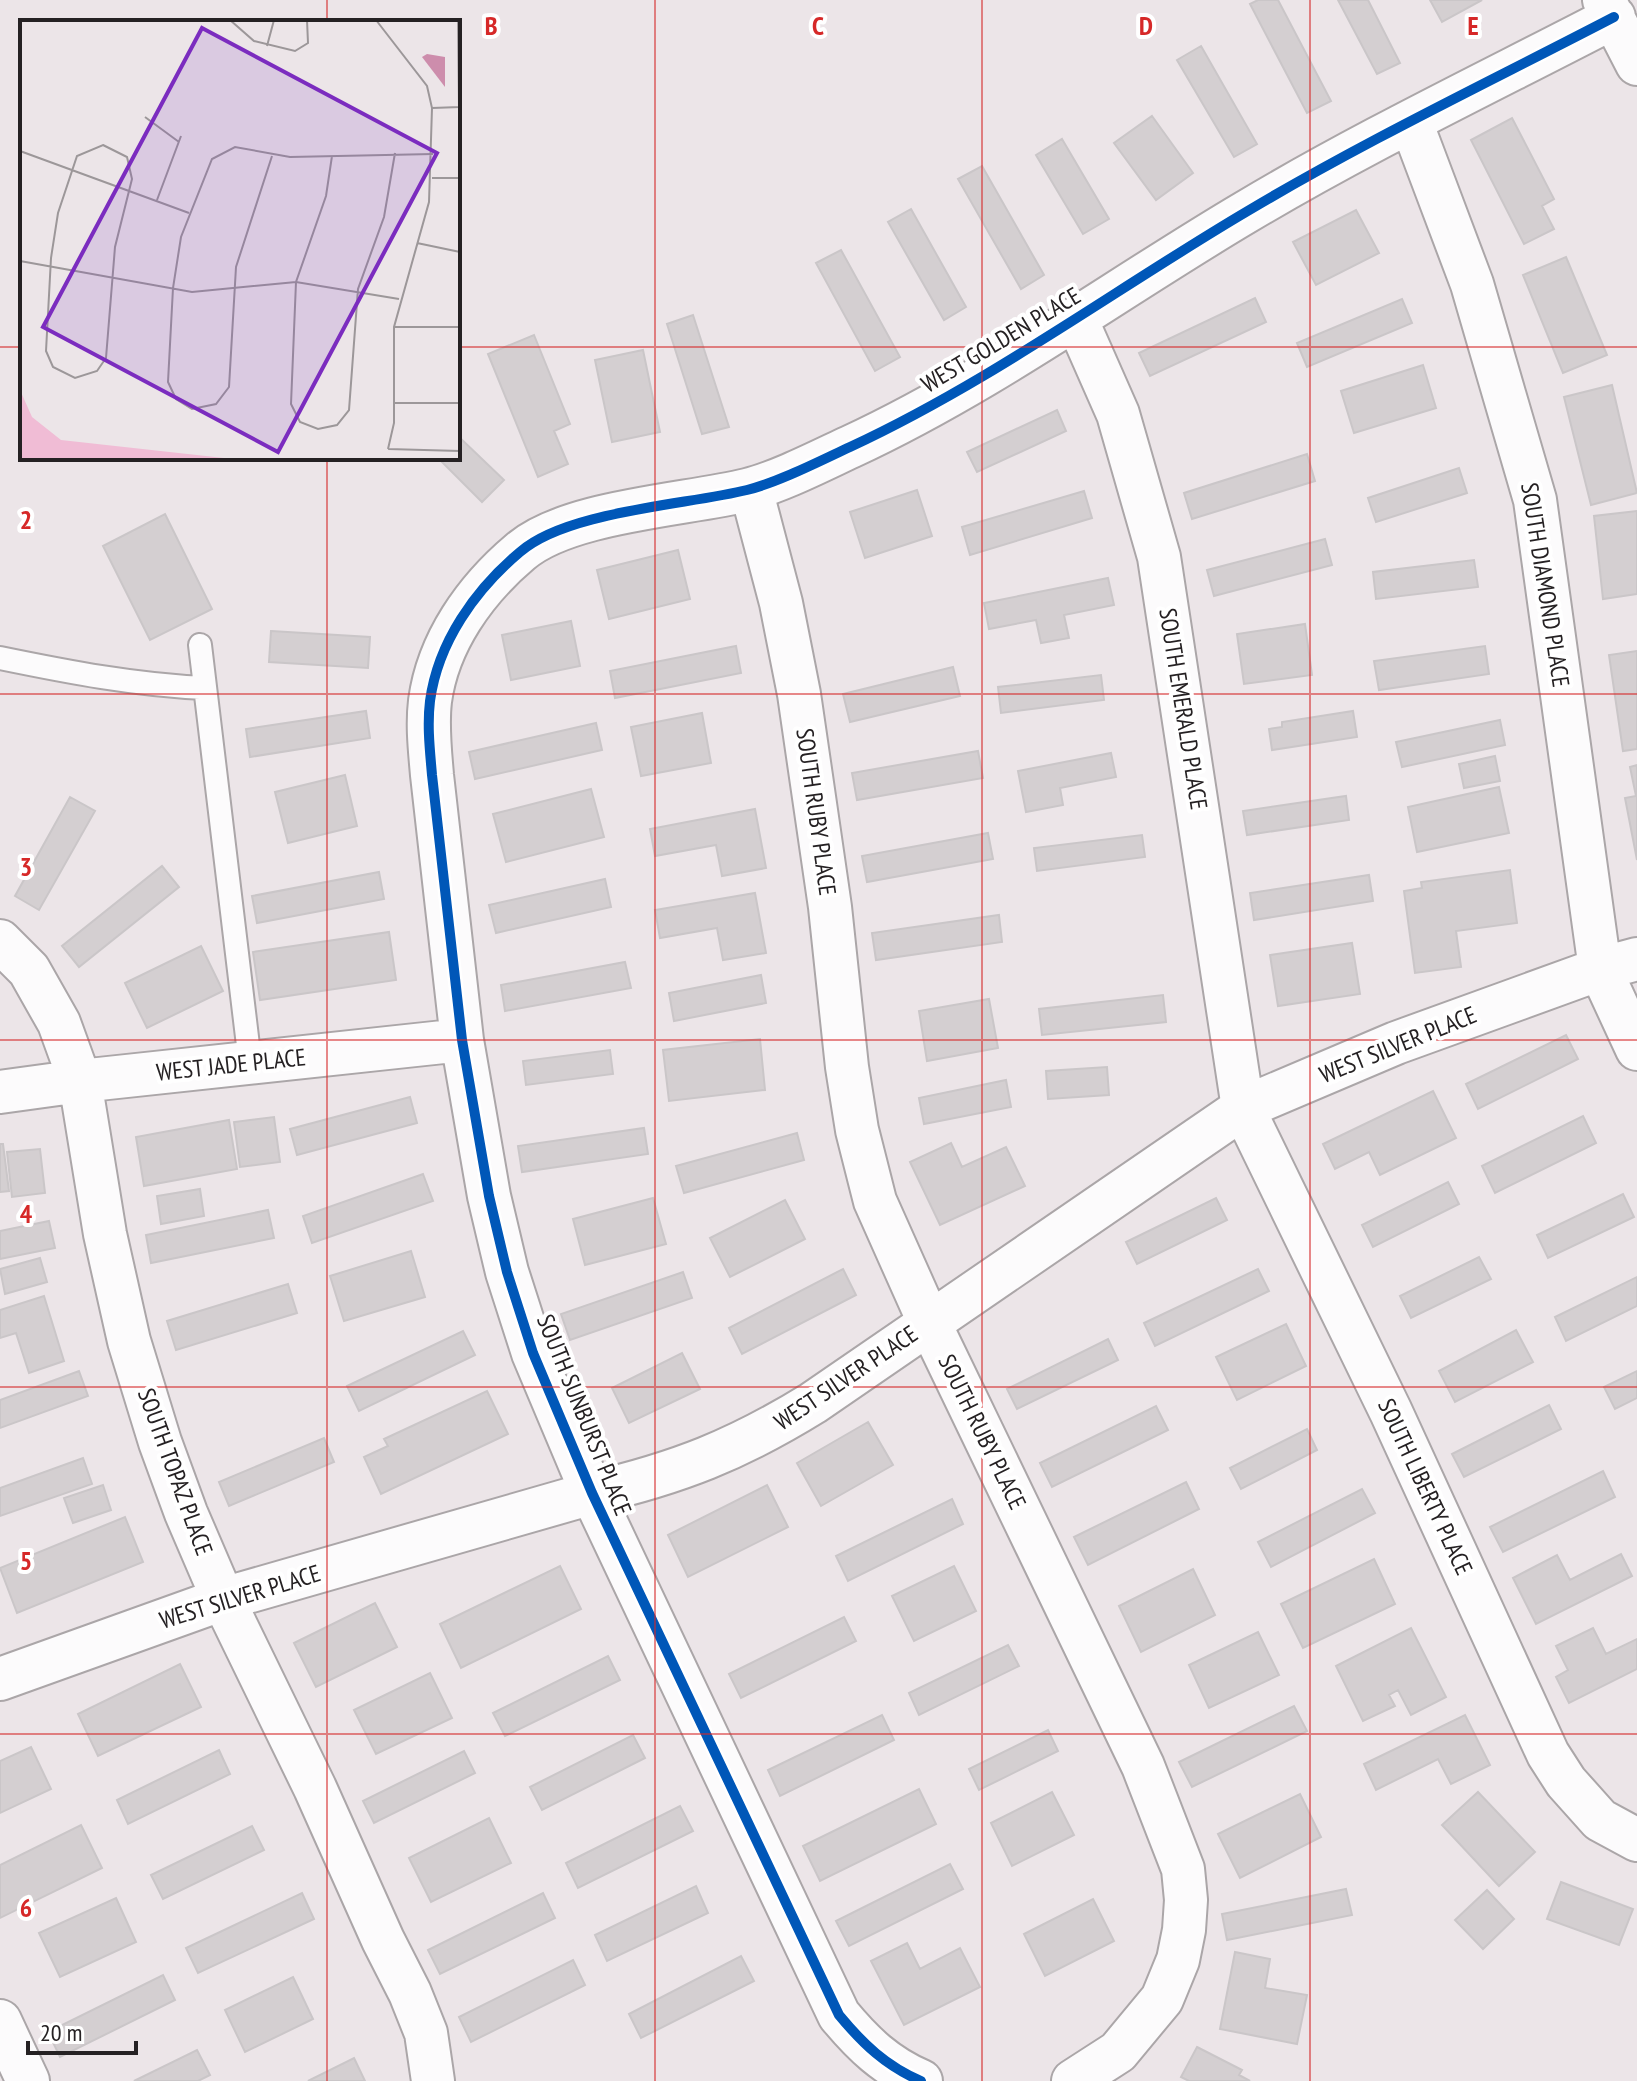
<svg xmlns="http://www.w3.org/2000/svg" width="1637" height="2081" viewBox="0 0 1637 2081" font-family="'PT Sans Narrow',sans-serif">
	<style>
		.building { fill: #d4cfd1; stroke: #cac6c8; stroke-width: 2 }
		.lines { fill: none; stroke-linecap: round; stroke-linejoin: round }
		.service-casing { stroke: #aba6a8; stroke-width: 26 }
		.minor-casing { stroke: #aba6a8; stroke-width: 46 }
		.service { stroke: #fcfbfc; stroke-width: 22 }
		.minor { stroke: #fcfbfc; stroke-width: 42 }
		.cycleway-casing { stroke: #fff; stroke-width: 15 }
		.cycleway { stroke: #0057b8; stroke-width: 10 }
		.grid { fill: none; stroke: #d62828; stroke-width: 2; stroke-opacity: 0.55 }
		.labels { text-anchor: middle; stroke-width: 8; stroke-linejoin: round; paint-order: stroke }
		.street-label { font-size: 24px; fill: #252123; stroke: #fff }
		.inset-road { fill: none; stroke: #9c9799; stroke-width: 2 }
		.view { fill: #7b2cbf; fill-opacity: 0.15; stroke: #7b2cbf; stroke-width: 4 }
		.inset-edge { fill: none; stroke: #252123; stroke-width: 4 }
		.grid-label { font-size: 26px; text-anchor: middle; font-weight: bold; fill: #d62828; stroke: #fff; stroke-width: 8; stroke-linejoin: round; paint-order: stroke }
	</style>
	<rect width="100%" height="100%" fill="#ece5e8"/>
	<path class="building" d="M1258 0H1278L1331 101 1307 113 1250 4Z
		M1338 0H1368L1400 63 1377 74Z
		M1430 0H1482L1442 22Z
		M1201 46 1257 144 1234 157 1177 60Z
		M1152 116 1193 173 1156 200 1114 143Z
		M1512 118 1554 199 1542 206 1554 229 1524 244 1471 140Z
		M1062 139 1109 219 1083 234 1036 155Z
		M982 166 1044 275 1021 289 958 179Z
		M911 209 966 307 944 320 888 222Z
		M1356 210 1379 253 1316 285 1293 242Z
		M841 250 900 357 875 371 816 263Z
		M1566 257 1607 355 1563 373 1523 275Z
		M1255 298 1266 322 1150 376 1139 353Z
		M1402 299 1412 323 1307 367 1297 343Z
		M693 315 729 427 702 434 667 324Z
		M534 335 570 424 554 431 568 464 538 477 488 354Z
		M643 350 660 432 612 442 595 360Z
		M1423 365 1436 408 1354 433 1341 391Z
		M1612 385 1637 493 1591 505 1564 397Z
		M1057 410 1066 431 977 472 967 452Z
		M458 436 504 480 482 502 438 458H458Z
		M1307 454 1315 481 1192 519 1184 493Z
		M1459 468 1467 493 1376 522 1368 498Z
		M917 490 932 536 865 558 850 512Z
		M1084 491 1092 518 970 555 962 527Z
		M1637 511V594L1603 599 1594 516Z
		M165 514 212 609 150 640 103 546Z
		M1325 539 1332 565 1214 596 1207 570Z
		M678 550 690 599 609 619 597 570Z
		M1474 560 1478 587 1376 599 1373 572Z
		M1108 578 1114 605 1064 615 1069 638 1041 643 1036 620 989 629 984 603Z
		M571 621 580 666 511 680 502 635Z
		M1305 624 1312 675 1244 684 1237 634Z
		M271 631 370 637 368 668 269 662Z
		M736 646 741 673 615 698 610 671Z
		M1485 646 1489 674 1379 690 1374 661Z
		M1637 651V749L1623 751 1609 655Z
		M953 667 960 696 850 722 843 694Z
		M1101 675 1104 700 1001 713 998 687Z
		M366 711 370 738 250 757 246 729Z
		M1353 711 1357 737 1272 750 1269 729 1282 727V722Z
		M702 713 711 763 641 776 631 727Z
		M1500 720 1505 745 1402 767 1396 742Z
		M596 723 602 750 475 779 469 752Z
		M978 751 983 778 857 800 852 773Z
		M1111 753 1116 777 1060 788 1063 805 1026 812 1018 771Z
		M1495 756 1500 781 1464 788 1459 764Z
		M1637 765V860L1625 798 1636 796 1630 767Z
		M345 775 357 826 288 843 275 792Z
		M1499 787 1509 833 1417 852 1408 807Z
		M591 789 604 837 506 862 493 814Z
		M1346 796 1349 820 1247 835 1243 811Z
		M70 797 95 811 39 910 15 896Z
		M755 809 766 868 722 876 716 845 655 856 650 829Z
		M988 833 993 859 867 882 862 856Z
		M1142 835 1145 857 1037 871 1034 848Z
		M162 866 179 887 79 967 62 946Z
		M1510 870 1517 923 1456 931 1461 967 1415 973 1404 891 1422 888 1421 882Z
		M379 872 384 899 257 923 252 896Z
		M1369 875 1373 901 1254 920 1250 893Z
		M605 879 611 907 496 933 489 905Z
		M755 893 766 953 723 960 717 928 660 938 655 910Z
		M999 915 1002 942 876 960 872 933Z
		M389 932 396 980 260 1000 253 952Z
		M1352 943 1360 994 1278 1006 1270 955Z
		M201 946 223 991 147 1028 125 983Z
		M625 962 631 988 505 1011 501 985Z
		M761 975 766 1003 674 1021 669 993Z
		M1163 995 1166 1022 1042 1035 1039 1009Z
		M989 999 998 1048 927 1061 919 1011Z
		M1566 1035 1578 1059 1478 1109 1466 1084Z
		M760 1039 765 1090 669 1101 663 1050Z
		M610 1050 613 1074 526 1085 523 1061Z
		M1107 1067 1109 1095 1048 1099 1046 1071Z
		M1006 1080 1011 1107 924 1124 919 1098Z
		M1433 1091 1456 1138 1380 1175 1369 1152 1335 1169 1323 1144Z
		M410 1097 417 1123 297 1155 290 1129Z
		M1583 1116 1596 1143 1495 1193 1482 1166Z
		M274 1117 280 1162 240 1167 234 1122Z
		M229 1120 237 1169 144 1186 136 1137Z
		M644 1128 648 1154 522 1172 518 1146Z
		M797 1133 804 1160 684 1193 676 1166Z
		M951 1143 962 1167 1006 1147 1025 1186 940 1225 910 1162Z
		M0 1144H3L9 1191 0 1192Z
		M40 1149 45 1193 12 1197 7 1152Z
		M423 1174 433 1201 312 1243 303 1216Z
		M1448 1182 1459 1204 1373 1247 1362 1225Z
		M200 1189 204 1216 161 1224 157 1196Z
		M1623 1194 1634 1217 1548 1258 1537 1235Z
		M653 1198 666 1244 585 1265 573 1219Z
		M1216 1198 1227 1220 1137 1264 1126 1242Z
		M785 1200 805 1239 730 1277 710 1238Z
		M268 1210 274 1238 151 1263 146 1235Z
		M49 1221 55 1248 0 1259V1231Z
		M411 1251 425 1297 344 1321 330 1276Z
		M1479 1257 1491 1279 1411 1318 1400 1296Z
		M40 1258 47 1282 5 1294 0 1269Z
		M843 1269 856 1295 742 1354 729 1328Z
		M1258 1269 1269 1291 1155 1346 1144 1323Z
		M683 1272 692 1298 570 1340 561 1314Z
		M1637 1277V1306L1566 1341 1555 1317Z
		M288 1284 297 1313 176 1350 167 1321Z
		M44 1296 64 1361 29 1373 16 1333 0 1338V1310Z
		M1286 1324 1306 1366 1237 1400 1216 1357Z
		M1516 1330 1533 1362 1455 1402 1439 1371Z
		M463 1331 475 1355 359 1411 347 1386Z
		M1108 1339 1118 1360 1017 1409 1007 1389Z
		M682 1353 700 1389 629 1423 612 1388Z
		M79 1371 88 1396 0 1428V1400Z
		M1637 1371V1398L1615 1409 1604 1387Z
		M487 1391 508 1434 381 1494 364 1457 388 1446 384 1439Z
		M1549 1405 1561 1429 1464 1477 1452 1454Z
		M1156 1406 1168 1430 1052 1487 1040 1463Z
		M868 1422 893 1465 821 1506 797 1463Z
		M1307 1429 1317 1450 1241 1489 1230 1468Z
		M324 1438 334 1462 229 1506 219 1482Z
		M83 1458 92 1484 0 1516V1488Z
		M1603 1471 1615 1497 1503 1552 1490 1527Z
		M1186 1482 1199 1509 1088 1565 1074 1537Z
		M103 1485 111 1510 73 1523 64 1498Z
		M767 1485 788 1527 688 1577 668 1535Z
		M1362 1489 1375 1513 1271 1567 1258 1542Z
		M952 1499 963 1524 848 1581 836 1556Z
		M125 1517 143 1562 17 1613 0 1568Z
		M1621 1554 1632 1576 1536 1624 1513 1578 1557 1555 1570 1580Z
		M1374 1559 1395 1604 1303 1648 1281 1604Z
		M560 1566 581 1609 461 1668 440 1624Z
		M954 1566 976 1611 914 1641 892 1596Z
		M1193 1569 1215 1615 1141 1652 1119 1606Z
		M375 1603 397 1647 316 1687 294 1643Z
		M844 1617 856 1641 741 1698 729 1674Z
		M1411 1628 1446 1697 1411 1715 1398 1690 1389 1695 1395 1706 1363 1721 1336 1666Z
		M1593 1628 1606 1654 1637 1639V1669L1569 1703 1556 1677 1568 1670 1556 1646Z
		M1258 1632 1279 1675 1209 1708 1189 1665Z
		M1008 1645 1019 1666 919 1715 909 1693Z
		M608 1656 620 1680 505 1736 493 1713Z
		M180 1664 201 1707 98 1756 78 1714Z
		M430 1673 452 1718 376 1754 354 1710Z
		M1294 1706 1307 1731 1192 1787 1179 1762Z
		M882 1715 894 1740 780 1796 768 1770Z
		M1465 1715 1490 1765 1451 1784 1438 1759 1376 1790 1364 1764Z
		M1048 1730 1058 1751 979 1790 969 1769Z
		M633 1735 645 1758 542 1810 530 1787Z
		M31 1747 51 1789 0 1813V1761Z
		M219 1750 230 1774 128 1824 117 1800Z
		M464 1751 475 1773 374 1823 363 1801Z
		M919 1789 936 1824 820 1881 803 1846Z
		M1052 1792 1074 1835 1012 1866 991 1823Z
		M1478 1792 1535 1852 1499 1886 1442 1825Z
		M1300 1794 1321 1837 1240 1878 1218 1834Z
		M680 1806 693 1831 578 1888 566 1863Z
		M489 1818 511 1863 431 1902 409 1858Z
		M81 1825 102 1868 0 1918V1865Z
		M252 1826 264 1850 163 1899 151 1875Z
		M950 1864 963 1889 849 1946 836 1921Z
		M1561 1882 1633 1909 1619 1945 1547 1919Z
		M696 1886 708 1913 607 1961 595 1935Z
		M1346 1889 1352 1915 1227 1940 1222 1914Z
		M1487 1890 1514 1919 1483 1949 1455 1920Z
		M302 1893 314 1919 198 1973 186 1948Z
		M543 1893 555 1918 440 1974 428 1950Z
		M116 1898 136 1942 60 1977 39 1933Z
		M1093 1899 1114 1941 1045 1976 1024 1934Z
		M907 1943 920 1969 960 1948 980 1987 904 2025 871 1961Z
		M1235 1952 1270 1959 1265 1988 1307 1995 1297 2044 1220 2029Z
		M741 1956 754 1981 641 2038 629 2014Z
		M573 1960 585 1985 471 2042 459 2017Z
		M163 1975 175 2000 60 2057 48 2032Z
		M293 1977 313 2019 245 2052 225 2010Z
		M1197 2047 1242 2070 1239 2075 1250 2081H1189L1181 2077Z
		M197 2050 210 2075 198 2081H134Z
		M354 2058 365 2081H308Z"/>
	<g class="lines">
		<g class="service-casing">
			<path id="service" d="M200 645 250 1062
				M0 658C68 672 136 685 205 688"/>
		</g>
		<g class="minor-casing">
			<path id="minor" d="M1604 0 1637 64
				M1411 122 1472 284 1535 500 1600 969 1637 1049
				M1077 321 1118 414 1159 557 1243 1108 1391 1412 1548 1754 1566 1782 1600 1820 1637 1840
				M751 489 781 603 799 694 830 907 847 1067 857 1130 875 1201 929 1322 1143 1766 1183 1869 1186 1900 1184 1930 1178 1960 1162 1999 1118 2052 1073 2081
				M0 941 29 970 59 1023 80 1081 105 1234 129 1341 160 1442 186 1513 223 1599 315 1788 383 1940 410 1993 426 2033 433 2081
				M0 1092 80 1081 462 1040
				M0 1679 223 1599 592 1493C678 1473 737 1450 813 1403L1243 1108 1396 1043 1600 969 1637 959
				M0 2021 28 2081
				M921 2081C886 2066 863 2044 839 2015L592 1493 533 1353 507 1272 489 1196 462 1040 432 775C430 751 427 726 430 701 438 642 475 590 520 552 567 511 686 505 747 490 779 482 820 461 850 447 990 382 1114 290 1246 212 1365 141 1491 81 1614 17"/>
		</g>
		<use href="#service" class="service"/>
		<use href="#minor" class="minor"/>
		<g class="cycleway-casing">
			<path id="cycleway" d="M921 2081C886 2066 863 2044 839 2015L592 1493 533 1353 507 1272 489 1196 462 1040 432 775C430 751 427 726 430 701 438 642 475 590 520 552 567 511 686 505 747 490 779 482 820 461 850 447 990 382 1114 290 1246 212 1365 141 1491 81 1614 17"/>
		</g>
		<use href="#cycleway" class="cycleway"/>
	</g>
	<path class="grid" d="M327 0V22M655 0V2081M982 0V2081M1310 0V2081M0 347H22M458 347H1637M327 458V2081M0 694H1637M0 1040H1637M0 1387H1637M0 1734H1637"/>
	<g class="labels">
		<g class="street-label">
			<text transform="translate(1001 340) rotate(-31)" y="8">WEST GOLDEN PLACE</text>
			<text transform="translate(1545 585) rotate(81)" y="8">SOUTH DIAMOND PLACE</text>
			<text transform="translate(1183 709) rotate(81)" y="8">SOUTH EMERALD PLACE</text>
			<text transform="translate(816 812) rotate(82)" y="8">SOUTH RUBY PLACE</text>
			<text transform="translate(1398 1045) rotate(-22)" y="8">WEST SILVER PLACE</text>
			<text transform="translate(231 1065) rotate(-6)" y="8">WEST JADE PLACE</text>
			<text transform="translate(846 1378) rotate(-34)" y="8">WEST SILVER PLACE</text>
			<text transform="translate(584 1415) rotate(68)" y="8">SOUTH SUNBURST PLACE</text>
			<text transform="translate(982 1432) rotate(64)" y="8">SOUTH RUBY PLACE</text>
			<text transform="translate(175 1472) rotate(70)" y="8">SOUTH TOPAZ PLACE</text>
			<text transform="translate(1425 1487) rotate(65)" y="8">SOUTH LIBERTY PLACE</text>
			<text transform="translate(240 1597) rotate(-17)" y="8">WEST SILVER PLACE</text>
		</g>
	</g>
	<g transform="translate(20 20)">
		<rect width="440" height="440" fill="#ece5e8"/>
		<path d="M0 370 12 397 41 420 222 440H0Z" fill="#f0bcd5"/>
		<path d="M407 34 425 37V67L402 37Z" fill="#cd8dac"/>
		<path class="inset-road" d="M210 0 234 21 275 31 288 23 287 0M356 0 407 66 412 88 409 182 374 307V403L368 429M438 0 439 87M247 26 254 0M412 88 440 87M125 97 159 122M83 125 107 137 112 159 95 227 86 338 77 351 55 358 33 347 26 331 31 238 38 193 57 136ZM0 131 169 193M252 136 216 247 209 367 196 384 172 389 156 379 148 362 153 268 161 217 192 139 215 127 270 137 413 134M312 136 306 176 276 262 271 384 280 402 298 409 317 405 329 390 338 269 364 197 375 133M412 158H440M137 180 161 116M397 223 440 232M0 241 172 272 276 262 379 279M374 307H440M374 383H440M368 429 440 431"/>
		<path class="view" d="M182 8 417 133 258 432 23 307Z"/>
		<rect width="440" height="440" class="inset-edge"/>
	</g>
	<g class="grid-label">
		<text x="491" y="35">B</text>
		<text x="818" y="35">C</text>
		<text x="1146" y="35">D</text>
		<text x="1473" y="35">E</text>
		<text x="26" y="529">2</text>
		<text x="26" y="876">3</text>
		<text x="26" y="1223">4</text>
		<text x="26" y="1570">5</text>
		<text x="26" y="1917">6</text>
	</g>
	<path d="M28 2041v12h108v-12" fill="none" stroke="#252123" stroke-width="4"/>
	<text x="40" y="2041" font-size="24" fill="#252123" stroke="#ffffff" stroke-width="6" paint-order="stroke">20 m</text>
</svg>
